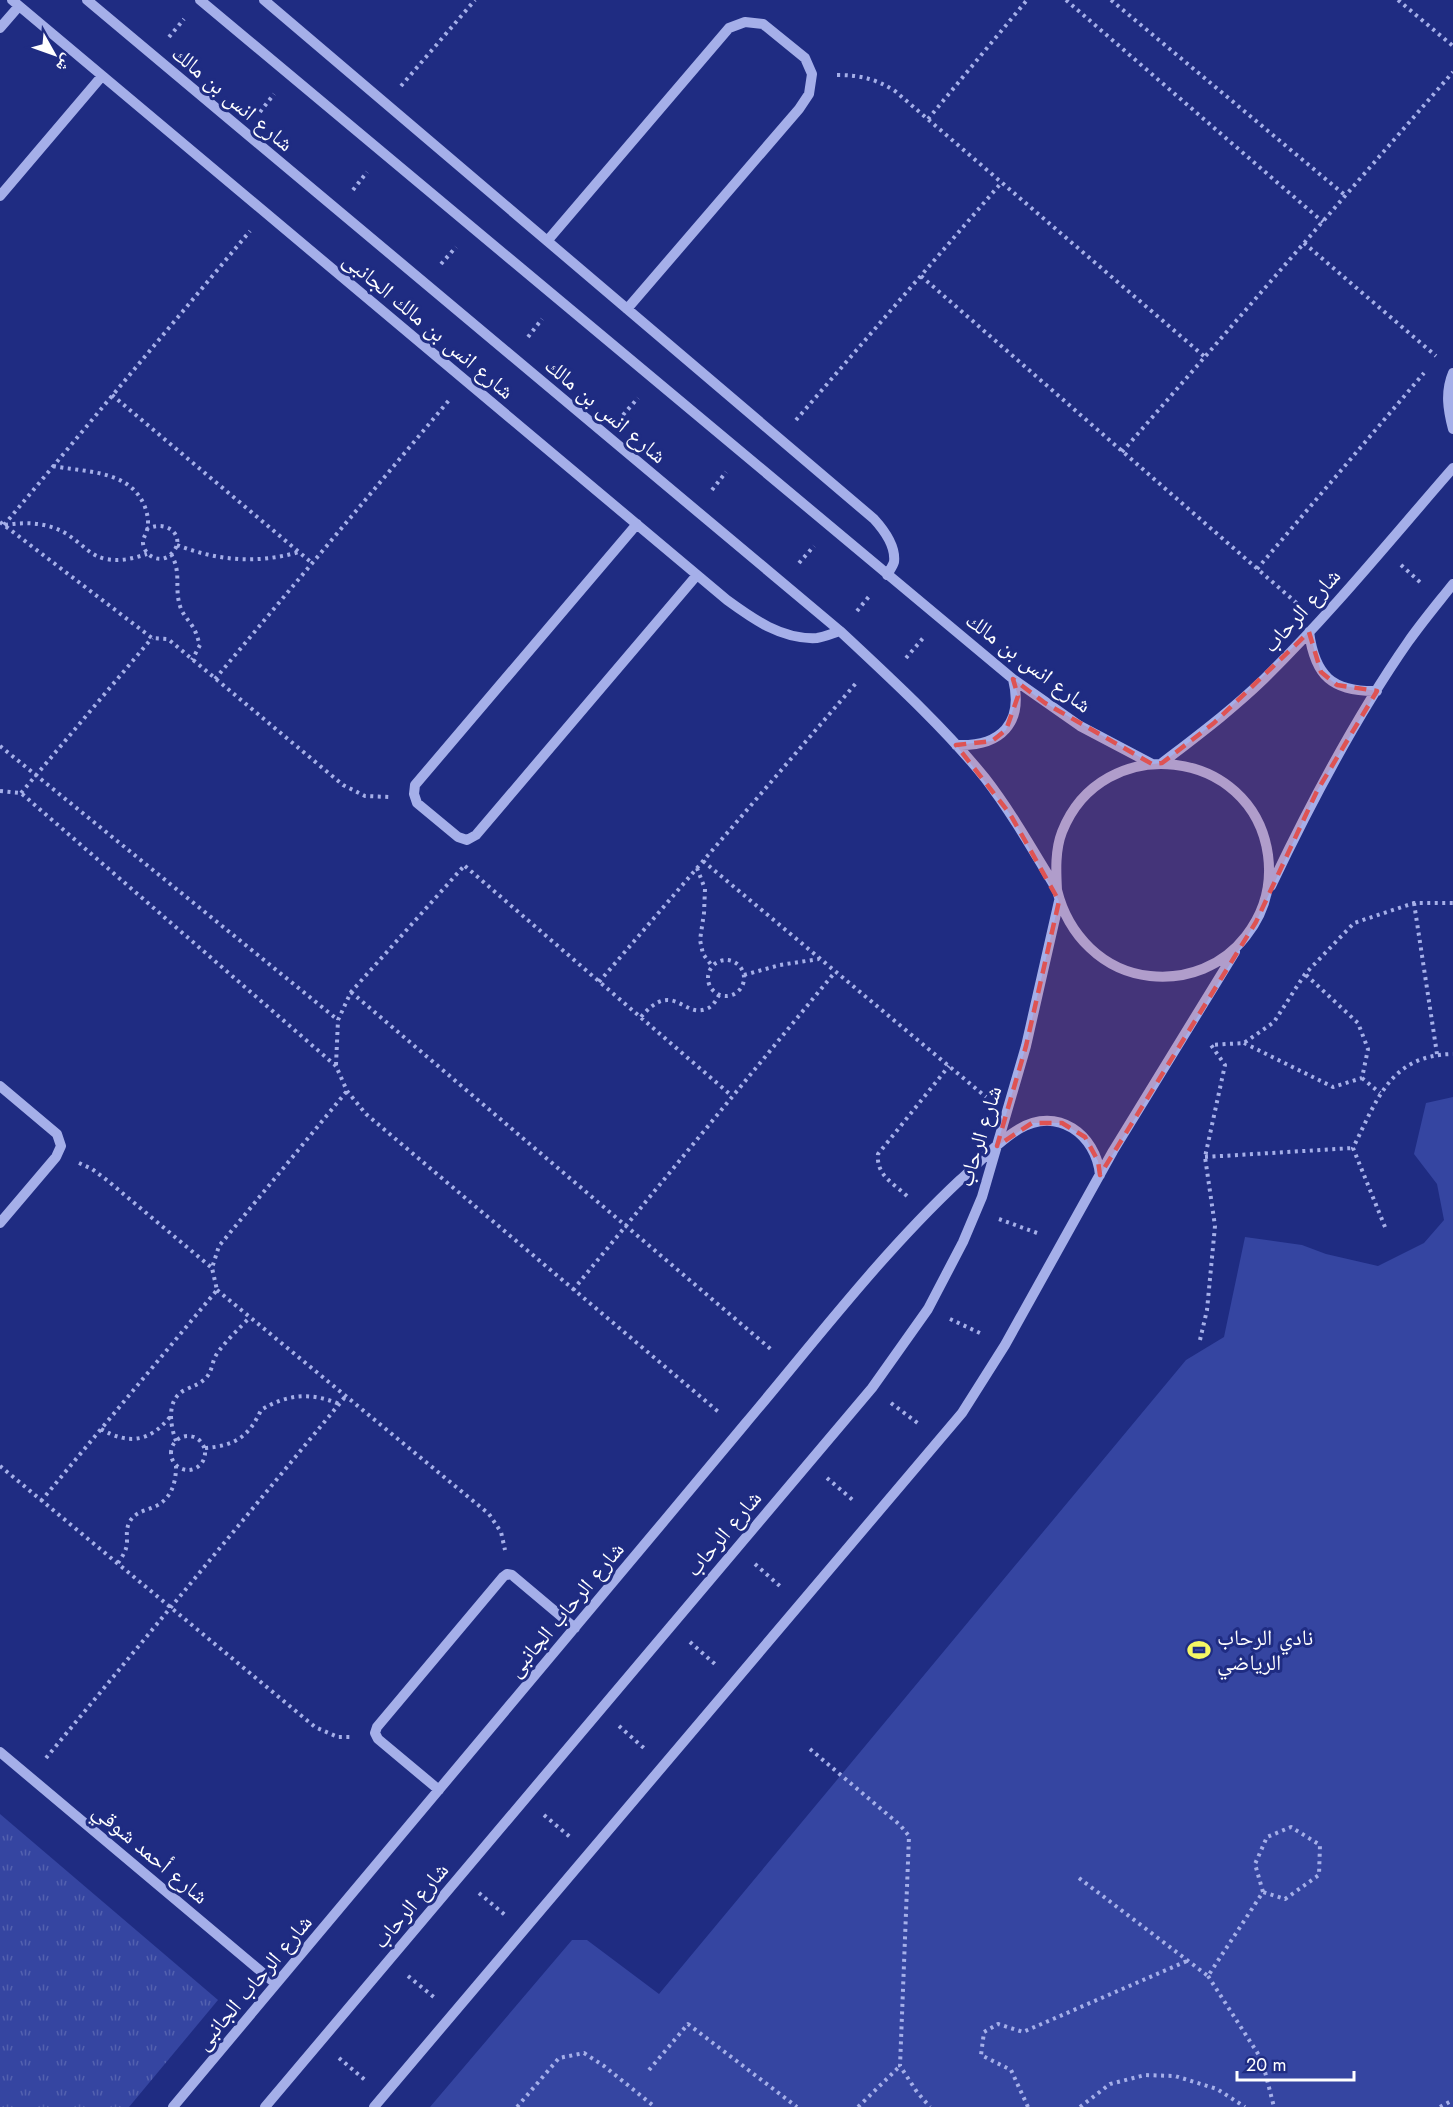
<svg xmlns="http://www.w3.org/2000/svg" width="1453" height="2107" viewBox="0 0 1453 2107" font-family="Jost,'Noto Naskh Arabic',sans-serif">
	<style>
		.green { fill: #3545a1 }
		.park { fill: url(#park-tufts) }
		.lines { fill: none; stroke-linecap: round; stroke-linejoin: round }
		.path { stroke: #a5afe9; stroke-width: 4; stroke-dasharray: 3 4.5; stroke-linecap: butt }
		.minor { stroke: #a5afe9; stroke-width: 10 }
		.marked { fill: #de5353; fill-opacity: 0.2; stroke: #de5353; stroke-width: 4.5; stroke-dasharray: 12 8; stroke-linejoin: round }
		.labels { text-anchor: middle; stroke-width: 6; stroke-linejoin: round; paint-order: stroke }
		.street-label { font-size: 22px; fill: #fff; stroke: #1f2c82 }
		.poi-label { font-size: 22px; fill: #fff; stroke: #1f2c82; text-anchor: start }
	</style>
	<defs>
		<pattern id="park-tufts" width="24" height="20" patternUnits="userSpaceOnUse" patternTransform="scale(1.5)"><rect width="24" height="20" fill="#3545a1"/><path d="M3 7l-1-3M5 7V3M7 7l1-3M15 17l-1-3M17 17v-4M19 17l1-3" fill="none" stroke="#5361af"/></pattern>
	</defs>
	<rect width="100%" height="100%" fill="#1f2c82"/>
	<path class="green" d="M1453 1097V2107H430L572 1940H587L659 1994 1186 1360 1224 1337 1245 1237 1302 1245 1326 1254 1378 1266 1424 1243 1444 1220 1437 1184 1414 1154 1426 1103Z"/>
	<path class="park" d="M0 1814 218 2000 129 2107H0Z"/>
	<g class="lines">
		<path class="path" d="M1066 0 1323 222
			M1111 0 1346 196
			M1398 0 1453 46
			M169 37 184 19
			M837 75C860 75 876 79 895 91L1205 357
			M401 86 475 0
			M260 112 274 94
			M928 119 1027 0
			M353 190 367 172
			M1304 243 1436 356
			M441 264 456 247
			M921 276 1300 606
			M528 337 542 319
			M112 395 312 563
			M623 415 638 398
			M796 420 1002 182
			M1122 452 1453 72
			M53 466C83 472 124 470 141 499 146 507 150 520 147 530 146 535 143 537 143 543 144 556 160 564 170 555 188 540 170 518 147 529
			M712 490 726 472
			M0 522 152 638 168 639 343 785 365 796 389 797
			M4 525 250 231
			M5 525C30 521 55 523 75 540 86 548 92 556 106 559 121 562 134 558 147 554
			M177 545C218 561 257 564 299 552
			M171 554C182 573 174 587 180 606 183 616 191 622 195 631 197 635 198 640 200 645L192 660
			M799 563 814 546
			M1401 565 1422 584
			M1257 569 1424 373
			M857 611 871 594
			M906 658 924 637
			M215 679 450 399
			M0 746 338 1020
			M0 791 21 793 336 1066 347 1091 366 1114 721 1414
			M21 793 152 638
			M703 861 986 1097
			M465 866 732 1096
			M697 868 705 889 704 913 700 940 703 954 712 966
			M1414 903 1437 1054
			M708 978a18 18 0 1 1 36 0a18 18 0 1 1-36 0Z
			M744 975 780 965 819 959
			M599 982 857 682
			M351 992 773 1351
			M641 1017C673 979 683 1018 706 1009 713 1007 716 1000 719 995
			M1244 1043 1333 1087 1362 1078 1368 1049 1358 1023 1305 974
			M336 1065 338 1020 351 992 464 866
			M1362 1078 1380 1093
			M1205 1157 1353 1148
			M79 1163 92 1169 108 1181 212 1268
			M907 1196C893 1183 876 1175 878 1154L949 1066
			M999 1219 1037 1233
			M1385 1227 1353 1148C1377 1100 1390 1055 1453 1054
			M217 1290 489 1514 501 1532 505 1550
			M573 1290 835 972
			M950 1319 982 1334
			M1200 1340 1207 1310 1215 1226 1205 1157 1225 1065 1211 1045 1244 1043 1274 1022 1305 974 1354 923 1414 903H1453
			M891 1403 919 1424
			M101 1429C129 1445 149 1442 170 1417
			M171 1453a17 17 0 1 1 34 0a17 17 0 1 1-34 0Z
			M176 1441C170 1425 166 1399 185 1390 193 1386 200 1384 206 1378 212 1371 212 1364 215 1357 222 1344 240 1328 250 1317
			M205 1448C234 1446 249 1437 261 1410 287 1394 311 1392 339 1404
			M0 1466 315 1727 338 1737H350
			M827 1478 854 1501
			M41 1501 217 1290 212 1268 219 1246 347 1091
			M118 1563C122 1557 127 1550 127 1542 127 1535 126 1530 129 1523 135 1511 146 1511 156 1506 172 1498 176 1482 176 1466
			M755 1564 781 1587
			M690 1642 716 1665
			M619 1726 645 1749
			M810 1749 900 1825 909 1836 900 2066 917 2092 930 2107
			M46 1758 345 1397
			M544 1815 570 1837
			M1079 1878 1208 1976 1263 1892 1255 1864 1267 1837 1291 1827 1320 1845 1319 1875 1285 1899 1263 1892
			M479 1893 505 1915
			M408 1976 435 1998
			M1208 1976 1262 2060 1274 2107
			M339 2058 365 2080
			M649 2070 688 2024 797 2107
			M517 2107 559 2058 584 2053 604 2066 655 2107
			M858 2107 900 2066
			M1028 2107 1011 2070 981 2055 984 2032 998 2024 1023 2032 1187 1961
			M1080 2107 1110 2084 1145 2075 1175 2076 1217 2089 1245 2107
			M1440 2107 1453 2100"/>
		<path class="minor" d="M12 0 727 600C753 619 782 640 817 638 825 637 833 633 840 631
			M87 0 840 631C888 676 944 727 985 778 1012 813 1034 852 1057 890 1068 935 1103 971 1150 976 1187 980 1223 966 1246 936 1264 913 1272 885 1268 855 1253 747 1102 730 1062 832 1055 850 1056 871 1057 890
			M200 0 1013 679 1080 726 1152 764
			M264 0 874 519C884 530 896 546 894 562 893 566 889 571 887 575
			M0 28 19 6
			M0 196 102 76
			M548 240 729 28 745 22 763 24 805 58 812 74 809 94 799 109 627 309
			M1453 373C1445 392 1448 410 1453 429
			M637 524 415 785 414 794 417 803 458 837 467 840 476 835 697 575
			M1309 632C1315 676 1332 692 1377 691
			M956 745C1001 747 1024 723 1013 679
			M1162 763C1197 736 1232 710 1264 679 1331 613 1391 539 1453 468
			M1271 886C1311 802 1355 718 1408 642 1422 622 1438 603 1453 584
			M0 1086 57 1134 61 1146 56 1157 0 1223
			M0 1752 276 1984
			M439 1790 378 1739 375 1733 377 1727 503 1577 507 1574 512 1575 575 1628
			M173 2107C364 1879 555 1652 745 1424 815 1341 881 1254 960 1180 979 1163 997 1142 1019 1129 1057 1106 1096 1134 1100 1175
			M265 2107 872 1388 928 1309 963 1242 982 1197 1026 1046 1059 901
			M374 2107 962 1413 1005 1345 1113 1151 1235 952"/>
	</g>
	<path class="marked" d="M1309 632 1321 672 1337 685 1377 691 1317 791 1256 922 1100 1175 1098 1161 1085 1137 1062 1123H1032L997 1146 1026 1046 1059 901 1010 814 956 745 992 741 1006 730 1018 696 1013 679 1045 703 1152 764 1162 763 1214 723Z"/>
	<defs>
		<g id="stadium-bare" transform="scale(1.8)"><path d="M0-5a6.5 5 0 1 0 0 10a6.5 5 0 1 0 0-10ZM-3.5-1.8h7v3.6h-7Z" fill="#f5f764" stroke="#1f2c82" stroke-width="2.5" paint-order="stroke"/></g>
	</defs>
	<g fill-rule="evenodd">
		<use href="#stadium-bare" x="1199" y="1650"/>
	</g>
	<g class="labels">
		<g class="street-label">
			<text transform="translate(233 98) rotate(40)" y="8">شارع انس بن مالك</text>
			<text transform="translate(429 325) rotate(40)" y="8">شارع انس بن مالك الجانبى</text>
			<text transform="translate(606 410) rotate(40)" y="8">شارع انس بن مالك</text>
			<text transform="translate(1301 610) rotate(-48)" y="8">شارع الرحاب</text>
			<text transform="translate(1029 662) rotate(37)" y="8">شارع انس بن مالك</text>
			<text transform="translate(979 1136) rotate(-73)" y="8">شارع الرحاب</text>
			<text transform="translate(723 1533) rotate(-50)" y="8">شارع الرحاب</text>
			<text transform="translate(565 1609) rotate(-50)" y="8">شارع الرحاب الجانبى</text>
			<text transform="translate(151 1853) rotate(40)" y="8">شارع أحمد شوقي</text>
			<text transform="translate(410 1905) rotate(-50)" y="8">شارع الرحاب</text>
			<text transform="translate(253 1982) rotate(-50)" y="8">شارع الرحاب الجانبى</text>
		</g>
		<g class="poi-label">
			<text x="1217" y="1645">نادي الرحاب<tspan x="1217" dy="25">الرياضي</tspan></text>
		</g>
	</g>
	<g transform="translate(54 54) rotate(130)" stroke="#1f2c82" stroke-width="4.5" paint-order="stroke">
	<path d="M0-4.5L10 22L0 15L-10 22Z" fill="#ffffff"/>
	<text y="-9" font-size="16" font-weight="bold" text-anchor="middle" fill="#ffffff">ش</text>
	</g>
	<path d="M1237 2071v9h117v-9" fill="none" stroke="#ffffff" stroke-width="3"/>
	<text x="1246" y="2071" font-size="18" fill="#ffffff" stroke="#1f2c82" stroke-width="4.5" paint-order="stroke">20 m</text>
</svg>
